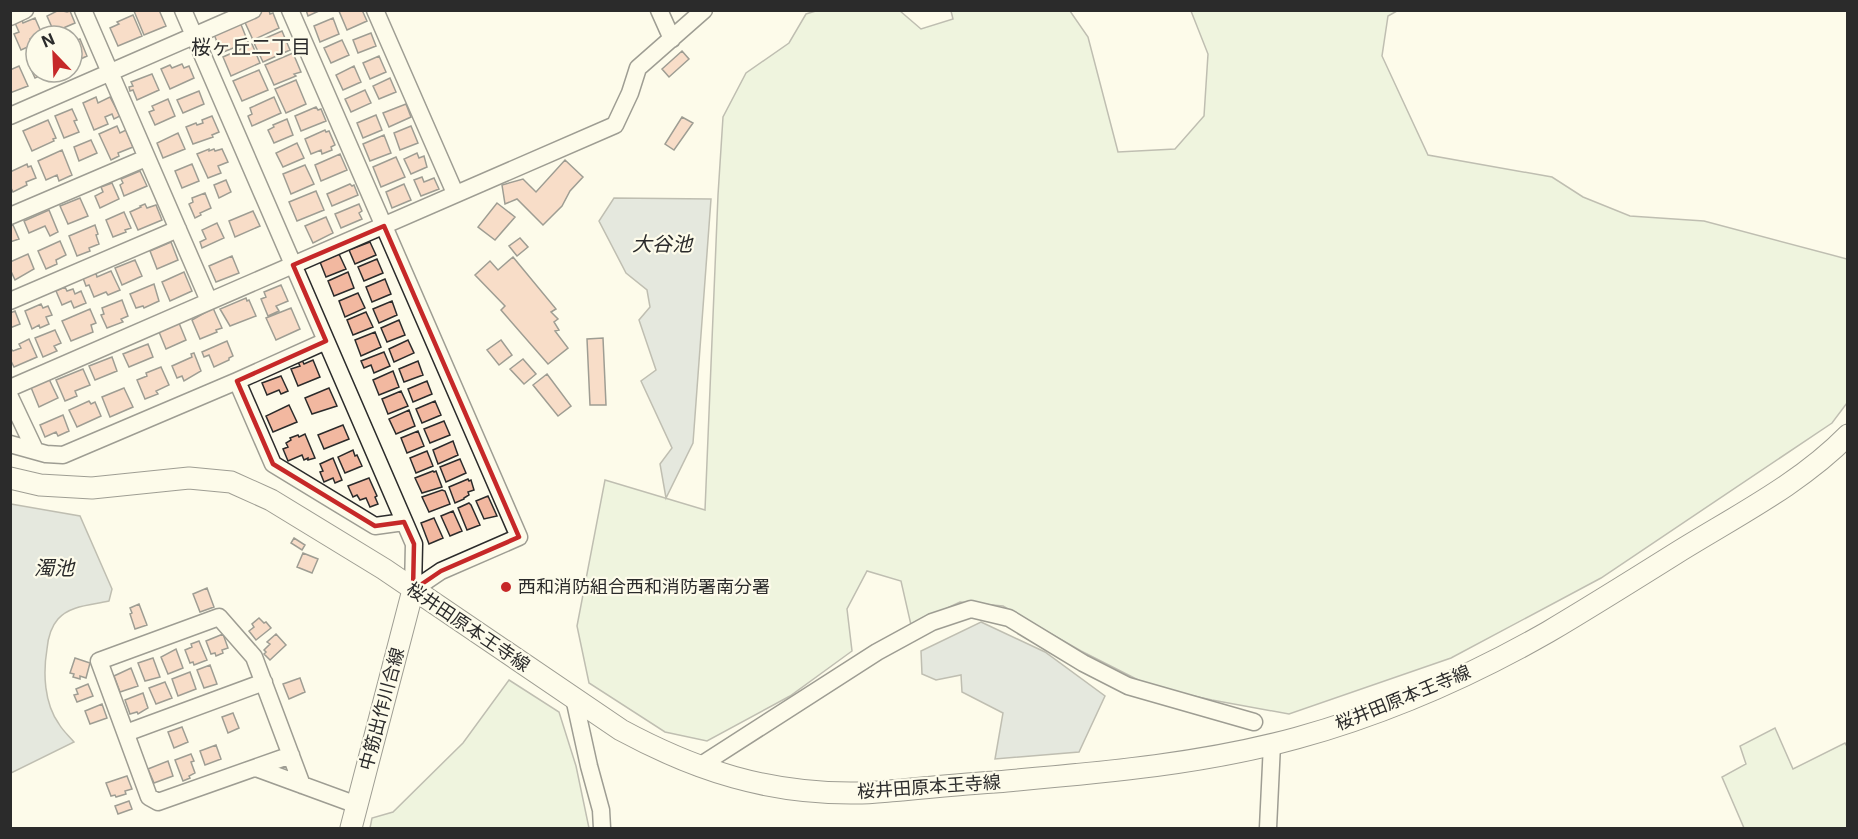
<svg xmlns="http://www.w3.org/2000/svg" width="1858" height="839" viewBox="0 0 1858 839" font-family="Inter,'Noto Sans JP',sans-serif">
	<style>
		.green { fill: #deebd1; stroke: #74746e; stroke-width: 1.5 }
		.water { fill: #c7d0d0; stroke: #74746e; stroke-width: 1.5 }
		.building { fill: #f2b8a0; stroke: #2b2b2b; stroke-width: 1.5 }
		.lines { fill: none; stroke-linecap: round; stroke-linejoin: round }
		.minor-casing { stroke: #2b2b2b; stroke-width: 19 }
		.major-casing { stroke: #2b2b2b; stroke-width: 23 }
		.minor { stroke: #fdfbea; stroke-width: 16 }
		.major { stroke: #fdfbea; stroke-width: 21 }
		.marked { fill: none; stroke: #c62828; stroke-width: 4.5; stroke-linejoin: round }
		.poi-dot { fill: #c62828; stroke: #fdfbea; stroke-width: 2 }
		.labels { text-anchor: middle; stroke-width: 4.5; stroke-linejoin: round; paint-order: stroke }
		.poi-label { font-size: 18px; fill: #2b2b2b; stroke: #fdfbea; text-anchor: start }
		.street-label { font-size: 18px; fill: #2b2b2b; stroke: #fdfbea }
		.neighbourhood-label { font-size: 20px; fill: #2b2b2b; stroke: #fdfbea }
		.water-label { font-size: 20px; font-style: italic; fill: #2b2b2b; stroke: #fdfbea }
	</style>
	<rect width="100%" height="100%" fill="#fdfbea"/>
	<path class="green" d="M819 10 900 11 921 29 953 19 951 11H1070L1088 37 1118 152 1175 149 1204 116 1208 54 1191 11H1397L1388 16 1382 56 1428 155 1552 177 1583 197 1630 216 1704 221 1847 259V403L1832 423 1601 578 1451 658 1289 714 1212 700 1152 687 1081 651 1003 606 960 602 911 625 901 581 867 571 847 609 852 651 790 696 707 741 665 732 589 683 577 626 605 480 705 510 718 195 723 117 746 73 789 43 806 14Z
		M509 680 559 712 576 766 589 828H370L372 818 393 812 463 743Z
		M1775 728 1793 769 1845 743 1848 748 1847 828H1744L1722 777 1746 764 1740 746Z"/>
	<path class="water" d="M614 198 711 199 693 443 666 498 660 464 672 448 641 381 656 370 639 320 650 307 647 290 626 273 599 221Z
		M11 504 80 516 112 589 109 601C93 605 70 605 58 619 50 628 48 638 47 649 43 673 44 703 59 724 63 731 69 736 74 742L11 773Z
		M981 622 1045 652 1105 696 1079 752 995 759 1003 713 962 692 961 675 936 680 922 674 921 651Z"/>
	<path class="building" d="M59 10 67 12 70 11 75 23 54 32 47 16Z
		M159 10 166 26 144 35 134 11Z
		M258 10H269L270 14 273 13 279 28 253 40 243 18Z
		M306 10H321L308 16Z
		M341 10H362L367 21 347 30 339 11Z
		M133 15 142 36 118 46 110 28 119 24 117 22Z
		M35 18 42 34 30 39 32 45 21 50 14 34 19 32 15 23 22 20 23 23Z
		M333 18 339 34 320 42 314 26Z
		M240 22 248 42 221 53 214 34Z
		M282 31 290 50 263 62 254 43Z
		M371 33 376 46 358 53 353 40Z
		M80 39 87 56 72 63V42Z
		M342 40 349 55 331 63 324 48Z
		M252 44 260 63 231 76 223 57Z
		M682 51 689 59 669 77 662 69Z
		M293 53 301 72 294 74 296 76 274 85 265 65Z
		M379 56 386 72 370 79 363 63Z
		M36 60V72H48L35 78 28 63Z
		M182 64 184 68 189 66 194 78 170 89 161 69 170 65 172 68Z
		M19 66 28 86 10 93V70Z
		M354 66 361 82 343 90 336 75Z
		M259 70 268 90 242 101 233 81Z
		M152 74 159 90 137 100 133 90 130 91 129 87 133 86 131 82Z
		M390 78 396 92 379 99 373 86Z
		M296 80 306 104 286 113 275 89Z
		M365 90 371 103 351 112 345 99Z
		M199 91 204 104 183 113 177 100Z
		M96 97 98 103 110 97 120 116 114 119 112 114 105 117 108 124 94 130 83 103Z
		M274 97 281 113 252 126 248 116 252 114 250 108Z
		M168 99 175 116 155 125 149 112 154 110 152 106Z
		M406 104 411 117 389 127 383 113Z
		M316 107 318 110 321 109 326 121 301 131 295 116Z
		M72 109 77 120 74 121 79 132 64 138 55 116Z
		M376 115 382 130 363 138 357 123Z
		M212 116 219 132 212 135 213 137 193 144 186 127 196 123 197 125 203 123 202 120Z
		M682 117 693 123 674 150 665 144Z
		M287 119 293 135 274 143 268 130 274 127 273 125Z
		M48 120 56 138 53 139 54 141 32 151 23 131Z
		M117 126 120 133 126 130 133 147 118 153 119 156 111 160 99 134Z
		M411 126 418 143 400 150 394 133Z
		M325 130 326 132 329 131 335 145 331 147 332 150 322 154 321 150 311 154 305 139Z
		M178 133 185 149 163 158 157 143Z
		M384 135 391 153 370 161 363 144Z
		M91 140 97 153 79 161 74 147Z
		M297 143 304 158 283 167 276 153Z
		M209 149V151L214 149 215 151 222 149 228 162 218 166 221 173 208 178 197 154Z
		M62 150 72 175 59 181 57 175 46 180 38 161Z
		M417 153 419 158 424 156 427 167 411 174 404 159Z
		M340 154 347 170 321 181 315 165Z
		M396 157 405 177 381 187 373 167Z
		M565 160 583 177 570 191 562 206 543 225 517 199 505 204 502 185 523 179 536 192Z
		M27 164 28 167 31 166 36 178 26 182 27 185 13 192 10 186V172Z
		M192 164 199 181 182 188 175 171Z
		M305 165 314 184 291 194 283 174Z
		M140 171 147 186 124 196 120 185 123 183 121 179Z
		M422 177 424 182 434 178 439 189 421 196 414 180Z
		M226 180 231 192 219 198 214 185Z
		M112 183 119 199 100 208 95 196 103 192 101 187Z
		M350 184 352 186 354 185 358 195 332 206 327 194Z
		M404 184 411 200 392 208 386 192Z
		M316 191 324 210 297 221 289 202Z
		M205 193 211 208 200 213 201 215 195 218 189 204 193 202 192 198Z
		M80 198 88 216 68 224 60 206Z
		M497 203 515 217 495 240 478 227Z
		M145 204 147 208 156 205 162 220 138 230 130 212 141 207 140 206Z
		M359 204 362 211 359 213 362 219 341 228 335 214Z
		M49 210 58 232 50 236 45 226 29 233 24 221Z
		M253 211 260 226 235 237 229 221Z
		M124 212 131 228 125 230 126 232 113 237 106 220Z
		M326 217 333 233 313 243 305 226Z
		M217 223 224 238 202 248 200 242 206 239 202 230Z
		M13 225 19 239 10 242V226Z
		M95 225 98 234 96 235 99 244 89 248 90 251 77 256 69 236Z
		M520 238 528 247 517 256 509 246Z
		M60 241 66 255 56 260 57 264 46 269 38 251Z
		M171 242 178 260 157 269 150 251Z
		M370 242 376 255 355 264 349 250Z
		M28 254 34 269 15 280 10 269V262Z
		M339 254 346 269 326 277 320 262Z
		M232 256 239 273 216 282 209 266Z
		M513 257 556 309 551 312 558 319 554 322 559 330 555 331 568 348 548 364 501 310 505 306 475 275 490 261 498 270Z
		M377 259 383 273 364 281 358 267Z
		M135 260 142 276 122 285 115 268Z
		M111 271 120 290 108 295 106 292 94 297 89 285 86 286 83 278 96 273 97 277Z
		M184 272 192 291 170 301 162 282Z
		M348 272 354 288 334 296 328 281Z
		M385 279 391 294 372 302 366 287Z
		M154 284 159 301 144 308 143 306 136 308 130 294Z
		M281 285 288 301 276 306 279 311 268 316 261 299 266 297 264 292Z
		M65 287 67 291 73 289 75 294 81 291 86 303 74 308 71 301 62 305 56 291Z
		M358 293 365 308 345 317 339 301Z
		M246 298 247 301 249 300 256 316 230 326 220 309Z
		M122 300 128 316 121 319 123 322 107 328 101 315 104 314 102 308Z
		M392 301 397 315 379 323 373 309Z
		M41 304 43 308 48 306 52 315 46 317 49 324 40 328 39 325 32 329 25 311Z
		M213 308 222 328 216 330 217 332 200 339 192 320Z
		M291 308 300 329 276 340 266 318Z
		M90 309 96 323 91 325 93 332 71 341 62 321Z
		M15 311 20 324 10 328V313Z
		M366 312 373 327 353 335 347 320Z
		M399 320 405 335 387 342 381 328Z
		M179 323 186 340 166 349 159 332Z
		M55 330 61 343 54 346 57 351 43 357 35 338Z
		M375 332 381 347 361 356 355 340Z
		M603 338 606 405H590L587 339Z
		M29 339 37 357 14 367 10 359V348L13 351 21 348 19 344Z
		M408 340 414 353 394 362 389 349Z
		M501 340 512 355 499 365 487 350Z
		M227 341 233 356 229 358V360L214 367 209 355 204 357 202 352Z
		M148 344 153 357 129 367 123 354Z
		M384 352 390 366 374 373 371 365 364 368 361 361Z
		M194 353 201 371 184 381 182 376 177 378 172 366 192 357 191 354Z
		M112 357 117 371 95 380 89 366Z
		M523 359 536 374 524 384 510 369Z
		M302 360 304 364 313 360 320 377 298 386 291 369 300 366 298 362Z
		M418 361 423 375 404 382 399 369Z
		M161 367 169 385 156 391 158 394 145 399 137 380 147 376 146 373Z
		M83 369 90 385 75 391 77 396 65 401 56 380Z
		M393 371 399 387 379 395 373 380Z
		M547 374 571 406 558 416 533 385Z
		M281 376 288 391 281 394 279 390 267 395 262 383Z
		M48 377 58 398 39 407 30 385Z
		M427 381 432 394 413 402 408 389Z
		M124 388 133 407 110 417 102 397Z
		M329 388 337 406 312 414 305 398Z
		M401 391 408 406 388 414 382 399Z
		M89 401 91 404 95 402 101 416 77 427 69 410Z
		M435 401 441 415 422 423 416 409Z
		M289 405 297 422 273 432 266 416Z
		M409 410 415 426 396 434 389 419Z
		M63 415 69 431 58 436 56 432 45 437 40 425Z
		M444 421 450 435 430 443 424 429Z
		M343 425 349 439 324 449 318 435Z
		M418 431 424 446 407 453 401 438Z
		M305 434 315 458 308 460V458L304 460 302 455 288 461 283 449 288 447 286 443 291 440 290 438 298 435 299 437Z
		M453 441 458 455 438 464 433 450Z
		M353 450 355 456 357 455 362 466 345 473 338 457Z
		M427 451 433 466 416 473 410 458Z
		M333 458 342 480 335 483 333 478 324 482 320 472 323 471 320 464Z
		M460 459 466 473 446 482 440 467Z
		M433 471 434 472 436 471 442 487 422 493 415 478Z
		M369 478 377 496 375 497 378 504 370 507 366 498 360 500 357 495 353 497 348 486Z
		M468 479 469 481 471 480 474 490 468 492 469 495 464 498V499L455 503 449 487Z
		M442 490 445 491 450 504 429 512 422 497Z
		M488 496 497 516 484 519 476 501Z
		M469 503 471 505 480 525 467 530 458 508Z
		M453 511 462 531 450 536 441 516Z
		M434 518 443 538 429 544 421 523Z
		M294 538 305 545 302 550 291 543Z
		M303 553 318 559 312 573 297 567Z
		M207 588 214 607 200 612 193 594Z
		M139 604 147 625 135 629 130 614 132 613 130 608Z
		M259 618 264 623 266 622 271 628 256 640 249 631 254 627 252 624Z
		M223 634 228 648 222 650 223 653 216 656 215 653 211 654 206 641Z
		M276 634 286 645 270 660 264 654 266 652 264 650 270 644 267 642Z
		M199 641 207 660 194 665 193 662 190 663 185 650 192 647 191 644Z
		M176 649 183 668 168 674 161 657Z
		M75 658 90 663 86 678 80 676V679L73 677 74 674 70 673Z
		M153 658 160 677 145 681 138 663Z
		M210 665 217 684 204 688 197 670Z
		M131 668 138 686 120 692 114 676Z
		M190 672 196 689 178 696 172 679Z
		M300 678 305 692 289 699 283 684Z
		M165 682 172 698 156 704 149 688Z
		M88 684 93 696 77 702 74 695 78 694 76 689Z
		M143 693 148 708 138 714 137 712 130 714 125 700Z
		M102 704 107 718 90 724 85 711Z
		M233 713 239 728 228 733 222 717Z
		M182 727 188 742 174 748 168 732Z
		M216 745 221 759 205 765 200 751Z
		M191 754 194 761 191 762 195 773 189 776 190 778 183 781 175 760Z
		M168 761 173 776 154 783 148 769Z
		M127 776 132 789 125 791 126 794 116 797 115 795 111 796 106 783Z
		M129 801 132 809 118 814 115 806Z"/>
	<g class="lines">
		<g class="minor-casing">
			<path id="minor" d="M83 10 209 301
				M183 10 414 544 413 590
				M290 10 519 537 441 571 413 590
				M375 10 455 193
				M659 10 672 39
				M10 17 25 10
				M10 116 253 10
				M10 216 146 158
				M10 301 178 229
				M237 381 273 464 375 526 404 522
				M10 388 615 125 630 93 638 68 704 10
				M10 397 35 450
				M10 444 46 454 63 455 237 381 326 341
				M574 698 589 766 601 810 602 828
				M126 733 264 682
				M291 755 158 802 149 797 99 661 219 617 254 657 302 785
				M698 767 877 652 932 622 971 609 1009 618 1083 663 1128 686 1254 722
				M256 768 357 805
				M1268 828 1272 744"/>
		</g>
		<g class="major-casing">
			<path id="major" d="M10 478 40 485 92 488 189 478 231 482 271 500 384 569 621 730C697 771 769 794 856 793 871 793 887 791 902 790 933 787 964 784 995 782 1096 773 1199 765 1297 738 1384 714 1469 677 1548 632 1592 606 1635 579 1678 552 1736 516 1800 484 1848 435
				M351 828 413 590"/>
		</g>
		<use href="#minor" class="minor"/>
		<use href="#major" class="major"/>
	</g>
	<path d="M0 0H1858V839H0ZM384 226 519 537 441 571 413 590 414 544 404 522 375 526 273 464 237 381 326 341 293 265Z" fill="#fdfbea" fill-opacity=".55" fill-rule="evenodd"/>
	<path class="marked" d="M384 226 519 537 441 571 413 590 414 544 404 522 375 526 273 464 237 381 326 341 293 265Z"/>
	<circle class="poi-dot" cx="506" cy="587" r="6"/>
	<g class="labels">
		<g class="poi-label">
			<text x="518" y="593">西和消防組合西和消防署南分署</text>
		</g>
		<g class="street-label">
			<text transform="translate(468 627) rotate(34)" y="6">桜井田原本王寺線</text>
			<text transform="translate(1403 698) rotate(-22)" y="6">桜井田原本王寺線</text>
			<text transform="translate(382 709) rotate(-75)" y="6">中筋出作川合線</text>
			<text transform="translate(929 787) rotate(-4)" y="6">桜井田原本王寺線</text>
		</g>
		<g class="neighbourhood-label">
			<text x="251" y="54">桜ヶ丘二丁目</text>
		</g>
		<g class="water-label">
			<text x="662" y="251">大谷池</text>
			<text x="54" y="575">濁池</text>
		</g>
	</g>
	<rect width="1858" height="839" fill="none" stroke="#2b2b2b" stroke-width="24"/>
	<g transform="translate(54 54) rotate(337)"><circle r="28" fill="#fdfbea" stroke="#a9a89e" stroke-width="1.5"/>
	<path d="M0-4.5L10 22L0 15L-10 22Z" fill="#c62828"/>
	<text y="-9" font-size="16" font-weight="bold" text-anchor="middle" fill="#2b2b2b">N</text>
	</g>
</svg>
